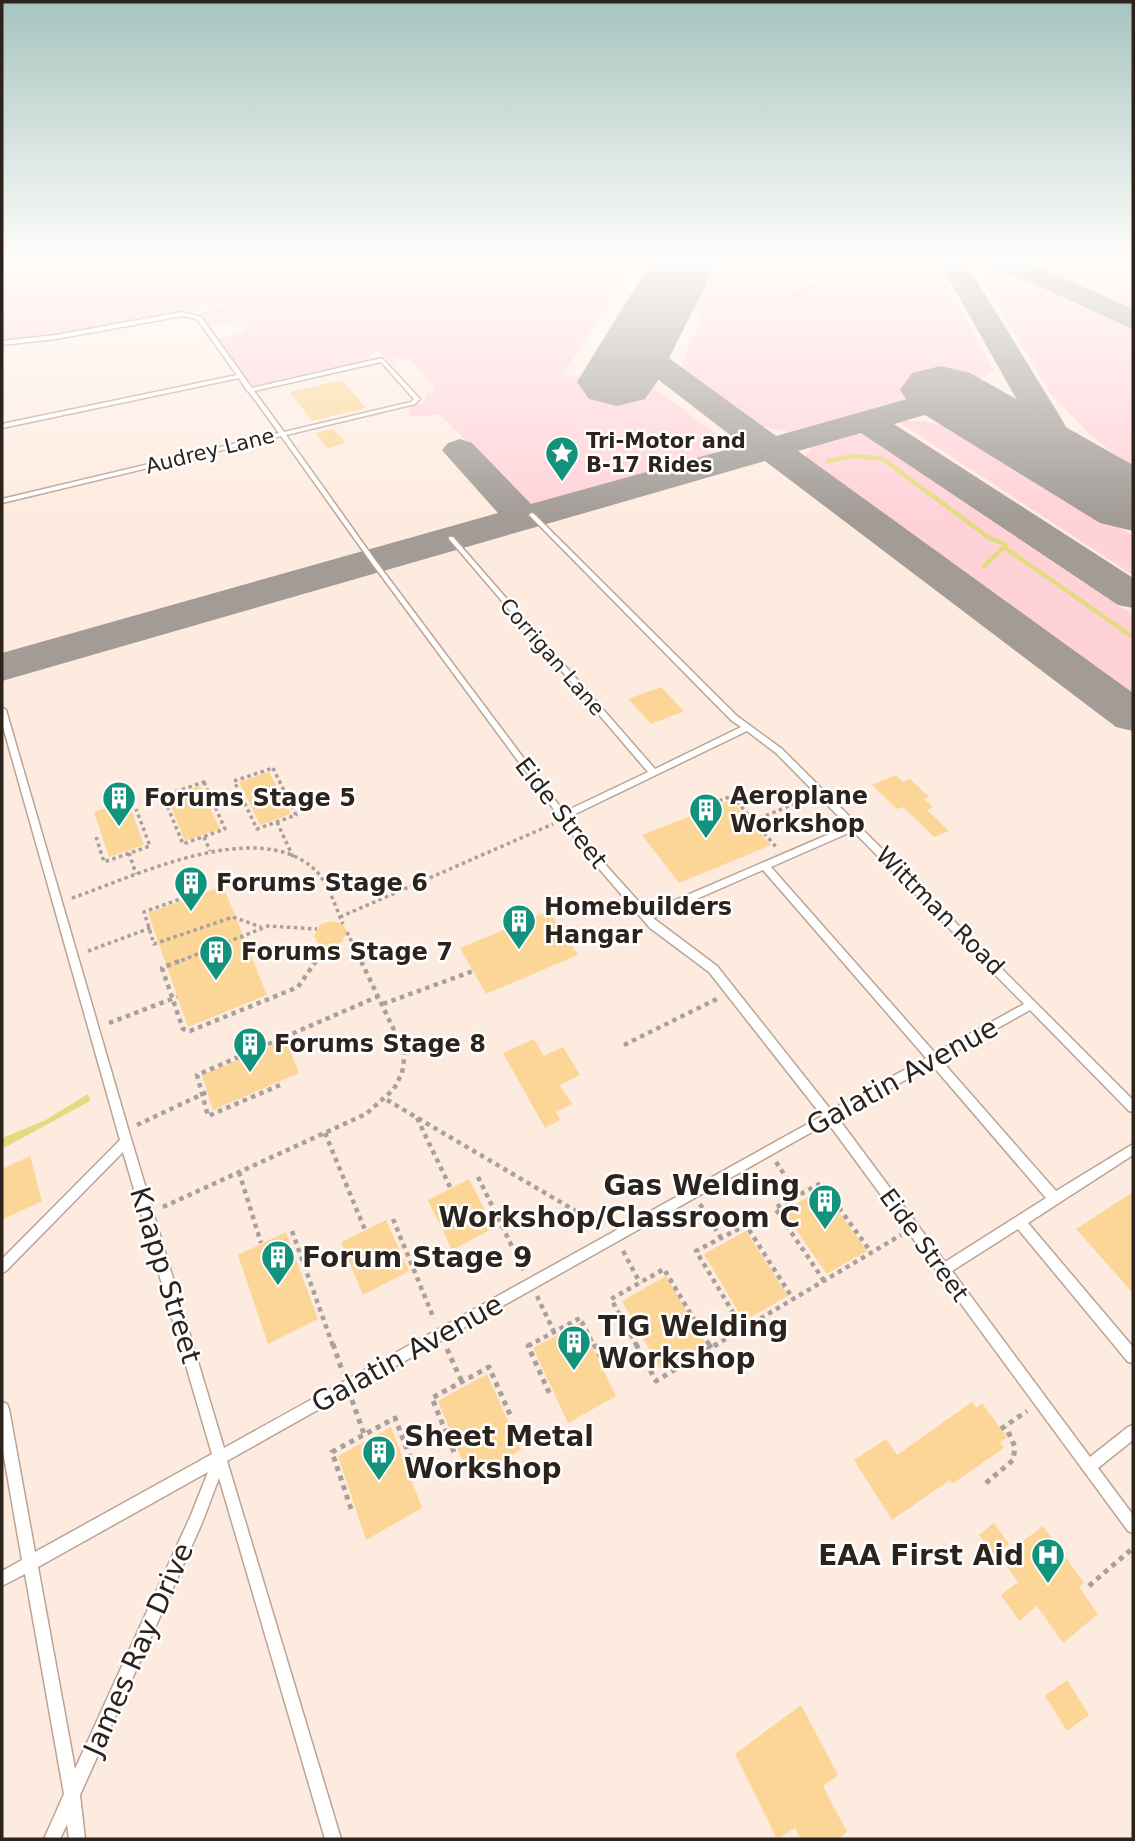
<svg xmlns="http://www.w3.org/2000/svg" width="1135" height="1841" viewBox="0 0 1135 1841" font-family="'DejaVu Sans',sans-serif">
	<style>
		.built { fill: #feebdf }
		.green { fill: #ffd2d8 }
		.water { fill: #e3db80 }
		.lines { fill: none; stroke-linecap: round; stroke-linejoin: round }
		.stream { stroke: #e3db80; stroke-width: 4.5 }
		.taxiway { fill: #a29b96; fill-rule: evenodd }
		.runway { fill: #a29b96; fill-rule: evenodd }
		.building { fill: #fbd697 }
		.lane-casing { stroke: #baa494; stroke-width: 3 }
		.path-far3 { stroke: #a7a09c; stroke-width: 2; stroke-dasharray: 2 2; stroke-linecap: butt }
		.path-far2 { stroke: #a7a09c; stroke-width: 3.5; stroke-dasharray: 3.5 3.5; stroke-linecap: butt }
		.path-far1 { stroke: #a7a09c; stroke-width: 4.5; stroke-dasharray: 4.5 4.5; stroke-linecap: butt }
		.path { stroke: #a7a09c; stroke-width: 5; stroke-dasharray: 5 5; stroke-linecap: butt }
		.lane { fill: #fff; fill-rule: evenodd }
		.labels { text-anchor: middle; stroke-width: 5; stroke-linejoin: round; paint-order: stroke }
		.far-poi-label { font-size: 21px; font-weight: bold; fill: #2c231d; stroke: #fff; text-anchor: start }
		.far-street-label { font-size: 21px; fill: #2c231d; stroke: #fff }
		.poi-label { font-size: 24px; font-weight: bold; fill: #2c231d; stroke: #fff; text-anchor: start }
		.street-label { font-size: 24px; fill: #2c231d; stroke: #fff }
		.near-street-label { font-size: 28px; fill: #2c231d; stroke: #fff }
		.near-poi-label { font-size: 28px; font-weight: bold; fill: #2c231d; stroke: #fff; text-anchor: start }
	</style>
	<rect width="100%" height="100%" fill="#fffaf7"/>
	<path class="built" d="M2 260H1133V1839H2Z"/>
	<path class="green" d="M2 260H639L563 374 654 388 731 445 690 462 532 507 440 415 409 416 411 406 424 403 427 393 436 390 411 360 403 361 399 358 394 359 397 363 393 364 375 350 367 362 262 385H252L218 338 246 332 239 321 210 326 200 313 236 302 56 335 2 341Z
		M710 260H935L994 371 983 377 789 432 750 424 686 377 680 369 701 318 688 302Z
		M969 260H992L1133 326V468L1089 434 1051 394Z
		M1017 260H1133V313Z
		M897 421H925L963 431 1133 536V575Z
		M851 433 864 435 1133 615V704L807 466 805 456 815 444Z"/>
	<path class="water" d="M88 1094 90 1101 2 1149V1138L44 1121Z"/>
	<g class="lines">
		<path class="stream" d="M828 461 854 456 883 459 988 537 1006 545
			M1004 547 1133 637
			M984 566 1006 545"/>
		<path class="taxiway" d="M938 260H964L1064 423 1078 460 1073 468 1060 471 1047 468 1030 423Z
			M990 260H1024L1133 309V329L994 266Z
			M641 330 652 333 656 339V347L666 356 776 436 953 386 965 389 969 396 965 403 894 424 1133 578V608L1118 605 861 433 798 451 1133 693V731L1116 727 765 461 2 681V653L498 513 448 457 442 450 448 443 460 439 472 443 531 504 743 445 629 357 625 350 630 333Z"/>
		<path class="runway" d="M652 260H718L657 382 645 399 617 406 589 399 577 382Z
			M941 366 970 373 1133 465V531L1100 523 912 407 900 390 912 373Z"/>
	</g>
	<path class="building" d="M342 380 366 408 312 421 290 392Z
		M333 429 346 443 328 448 315 433Z
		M661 687 684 711 651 724 628 699Z
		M269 772 291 814 260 825 239 782Z
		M895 775 903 782 910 779 929 797 924 799 933 807 927 810 949 831 934 837 903 807 897 809 872 785Z
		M200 786 220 829 185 841 167 797Z
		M731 800 771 845 679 883 642 835Z
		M128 801 144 845 109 857 94 812Z
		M223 886 267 995 188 1027 148 913Z
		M549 911 578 955 486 994 460 948Z
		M330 921 343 924 347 932 342 942 330 947 318 944 314 936 320 925Z
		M534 1039 544 1056 563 1047 580 1075 560 1085 572 1104 556 1112 560 1120 545 1128 503 1053Z
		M286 1040 299 1073 213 1110 202 1075Z
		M30 1156 42 1201 2 1220V1169Z
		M469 1179 494 1228 452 1250 428 1200Z
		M822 1189 867 1251 827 1274 783 1211Z
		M1133 1192V1293L1076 1229Z
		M386 1220 409 1271 363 1295 341 1242Z
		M746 1231 788 1296 744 1321 704 1254Z
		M286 1232 318 1319 268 1344 238 1255Z
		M666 1276 706 1344 661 1370 622 1301Z
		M580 1323 616 1396 568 1423 533 1348Z
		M487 1374 521 1450 470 1479 438 1401Z
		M972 1402 976 1408 982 1403 1007 1437 1000 1442 1004 1448 952 1484 950 1480 892 1520 854 1460 886 1439 897 1455Z
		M391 1427 422 1508 366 1540 338 1456Z
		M994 1523 1009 1544 994 1555 979 1535Z
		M1043 1526 1084 1583 1079 1587 1098 1614 1063 1643 1037 1606 1019 1621 1001 1595 1018 1582 1001 1558Z
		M1067 1680 1089 1715 1067 1731 1045 1696Z
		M801 1705 838 1775 823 1786 847 1832 838 1839H801L795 1828 777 1839 735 1754Z"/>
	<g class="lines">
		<g class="lane-casing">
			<path id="lane" d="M877 260 953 261 955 262 953 263 875 262Z
				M182 312 201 317 252 388 382 358 419 398 420 399 415 404 286 435 375 560 564 812 648 772 449 539V537H453L655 769 741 727 731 720 530 516 529 515 532 513 534 514 737 716 782 749 1133 1100V1112L1129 1111 1030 1010 941 1060 1056 1191 1133 1144V1155L1028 1223 1133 1347V1363L1128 1362 1018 1229 952 1271 1090 1457 1128 1427 1133 1425V1440L1098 1468 1133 1515V1533L1128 1531 828 1123 227 1461 341 1839H325L219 1478 202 1523 80 1795 85 1839H69L67 1824 60 1839H44L64 1794 25 1574 2 1586V1571L22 1560 2 1445V1402L7 1404 9 1409 35 1552 212 1454 123 1152 6 1271 2 1273V1259L120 1140 2 723V707L6 710 129 1132 224 1448 822 1116 709 972 650 928 589 857 371 562 281 436 2 503V499L279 433 249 392 247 391 239 378 2 428V424L237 375 197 319 182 316 56 339 2 345V341L56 335ZM381 362 414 399 411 402 284 432 254 391ZM747 731 776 753 848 826 648 912 595 853 569 817ZM853 831 1024 1004 935 1053 771 867ZM763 870 926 1058 831 1110 717 966 653 918ZM932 1065 1046 1198 945 1262 838 1118ZM208 1472 191 1515 75 1769 38 1567Z"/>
		</g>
		<path class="path-far3" d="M795 295 865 265"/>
		<path class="path-far2" d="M273 768 296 815 257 829 234 781Z
			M204 782 225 829 183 844 163 796Z
			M706 806 732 796 777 848
			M753 821 806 799
			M277 822 293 857
			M96 837 104 862 150 846 136 809
			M204 837 210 851
			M129 853 136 874
			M205 890 144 912 154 944 233 917 261 927
			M72 898C133 877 255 817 313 868 328 881 335 906 343 924
			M340 917 553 824
			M347 932 362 963
			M88 951 153 927
			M175 963 268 926 317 929
			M314 963 326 946"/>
		<path class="path-far1" d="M179 961 162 968 183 1029 190 1031 298 987 316 961
			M383 1004 473 971
			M109 1023 177 997
			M624 1045 717 999
			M280 1085 208 1116 197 1075 379 996
			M387 1100 574 1210 585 1221
			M417 1118 451 1189
			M137 1125 207 1092
			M325 1133 365 1230
			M776 1162 798 1195
			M239 1172 261 1243
			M478 1177 524 1271
			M700 1204 721 1238
			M163 1207 366 1114 394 1089 402 1073 405 1053 361 961
			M393 1219 434 1319
			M292 1231 333 1346
			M623 1251 640 1283
			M824 1281 775 1208 821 1183 871 1252
			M537 1296 554 1332
			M743 1329 696 1251 746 1225 793 1299
			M528 1346 580 1318 594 1346
			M637 1346 611 1299 664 1269 710 1346
			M714 1346 901 1235"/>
		<path class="path" d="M333 1344 343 1373
			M531 1344 528 1346 551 1397
			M594 1344 605 1367
			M636 1344 656 1381 717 1344
			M709 1344 711 1348
			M447 1349 462 1382
			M352 1400 364 1434
			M1001 1429 1027 1411
			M454 1452 432 1398 489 1367 512 1419
			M986 1483 1013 1460 1015 1447 1006 1427
			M351 1509 332 1452 395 1418 416 1473
			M1089 1586 1133 1548"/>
		<use href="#lane" class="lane"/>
	</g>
	<linearGradient id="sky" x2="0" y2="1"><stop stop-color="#a6c4be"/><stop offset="0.5" stop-color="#fffdfb"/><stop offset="1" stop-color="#fffdfb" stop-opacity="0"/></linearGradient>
	<rect width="1135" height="517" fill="url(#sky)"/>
	<defs>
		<g id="sight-pin" transform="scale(1.75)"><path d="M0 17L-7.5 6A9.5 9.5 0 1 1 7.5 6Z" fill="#13937c" stroke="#fff"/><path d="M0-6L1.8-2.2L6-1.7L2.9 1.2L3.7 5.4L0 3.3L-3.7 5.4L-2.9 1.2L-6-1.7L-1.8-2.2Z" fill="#fff"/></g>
		<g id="building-pin" transform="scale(1.75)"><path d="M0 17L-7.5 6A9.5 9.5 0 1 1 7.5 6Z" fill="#13937c" stroke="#fff"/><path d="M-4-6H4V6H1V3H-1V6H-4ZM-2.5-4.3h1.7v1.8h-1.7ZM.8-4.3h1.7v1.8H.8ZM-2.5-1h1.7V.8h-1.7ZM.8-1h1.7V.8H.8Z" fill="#fff"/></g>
		<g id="hospital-pin" transform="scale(1.75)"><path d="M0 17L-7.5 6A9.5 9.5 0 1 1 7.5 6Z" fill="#13937c" stroke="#fff"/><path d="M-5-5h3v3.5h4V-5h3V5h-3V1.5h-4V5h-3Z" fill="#fff"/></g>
	</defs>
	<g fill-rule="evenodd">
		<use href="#sight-pin" x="562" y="453"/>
		<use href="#building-pin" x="119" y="798"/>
		<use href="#building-pin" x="706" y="810"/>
		<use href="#building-pin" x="191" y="883"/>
		<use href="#building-pin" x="519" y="921"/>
		<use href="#building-pin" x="216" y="952"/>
		<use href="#building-pin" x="250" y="1044"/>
		<use href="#building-pin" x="825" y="1201"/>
		<use href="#building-pin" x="278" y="1257"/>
		<use href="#building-pin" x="574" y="1342"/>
		<use href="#building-pin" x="379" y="1452"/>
		<use href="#hospital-pin" x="1048" y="1555"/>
	</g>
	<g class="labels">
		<g class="far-poi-label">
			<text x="586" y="448">Tri-Motor and<tspan x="586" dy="24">B-17 Rides</tspan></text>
		</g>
		<g class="far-street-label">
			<text transform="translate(210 451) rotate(-14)" y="7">Audrey Lane</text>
			<text transform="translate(552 657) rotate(49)" y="7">Corrigan Lane</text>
		</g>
		<g class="poi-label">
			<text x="730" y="804">Aeroplane<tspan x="730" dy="28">Workshop</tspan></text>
			<text x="144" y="806">Forums Stage 5</text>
			<text x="216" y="891">Forums Stage 6</text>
			<text x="544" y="915">Homebuilders<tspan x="544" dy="28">Hangar</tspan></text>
			<text x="241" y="960">Forums Stage 7</text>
			<text x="274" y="1052">Forums Stage 8</text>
		</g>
		<g class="street-label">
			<text transform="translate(561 813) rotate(52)" y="8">Eide Street</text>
			<text transform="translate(940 911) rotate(45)" y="8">Wittman Road</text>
			<text transform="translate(924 1245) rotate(54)" y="8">Eide Street</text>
		</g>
		<g class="near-street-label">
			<text transform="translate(902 1076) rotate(-29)" y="10">Galatin Avenue</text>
			<text transform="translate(166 1275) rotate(73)" y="10">Knapp Street</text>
			<text transform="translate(407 1353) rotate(-29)" y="10">Galatin Avenue</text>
			<text transform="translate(138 1649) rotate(-66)" y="10">James Ray Drive</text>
		</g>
		<g class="near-poi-label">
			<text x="800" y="1195" text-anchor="end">Gas Welding<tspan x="800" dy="32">Workshop/Classroom C</tspan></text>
			<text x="302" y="1267">Forum Stage 9</text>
			<text x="598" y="1336">TIG Welding<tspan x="598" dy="32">Workshop</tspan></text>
			<text x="404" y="1446">Sheet Metal<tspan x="404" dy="32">Workshop</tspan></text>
			<text x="1024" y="1565" text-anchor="end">EAA First Aid</text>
		</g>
	</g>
	<rect width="1135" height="1841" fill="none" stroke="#2c231d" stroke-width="7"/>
</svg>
